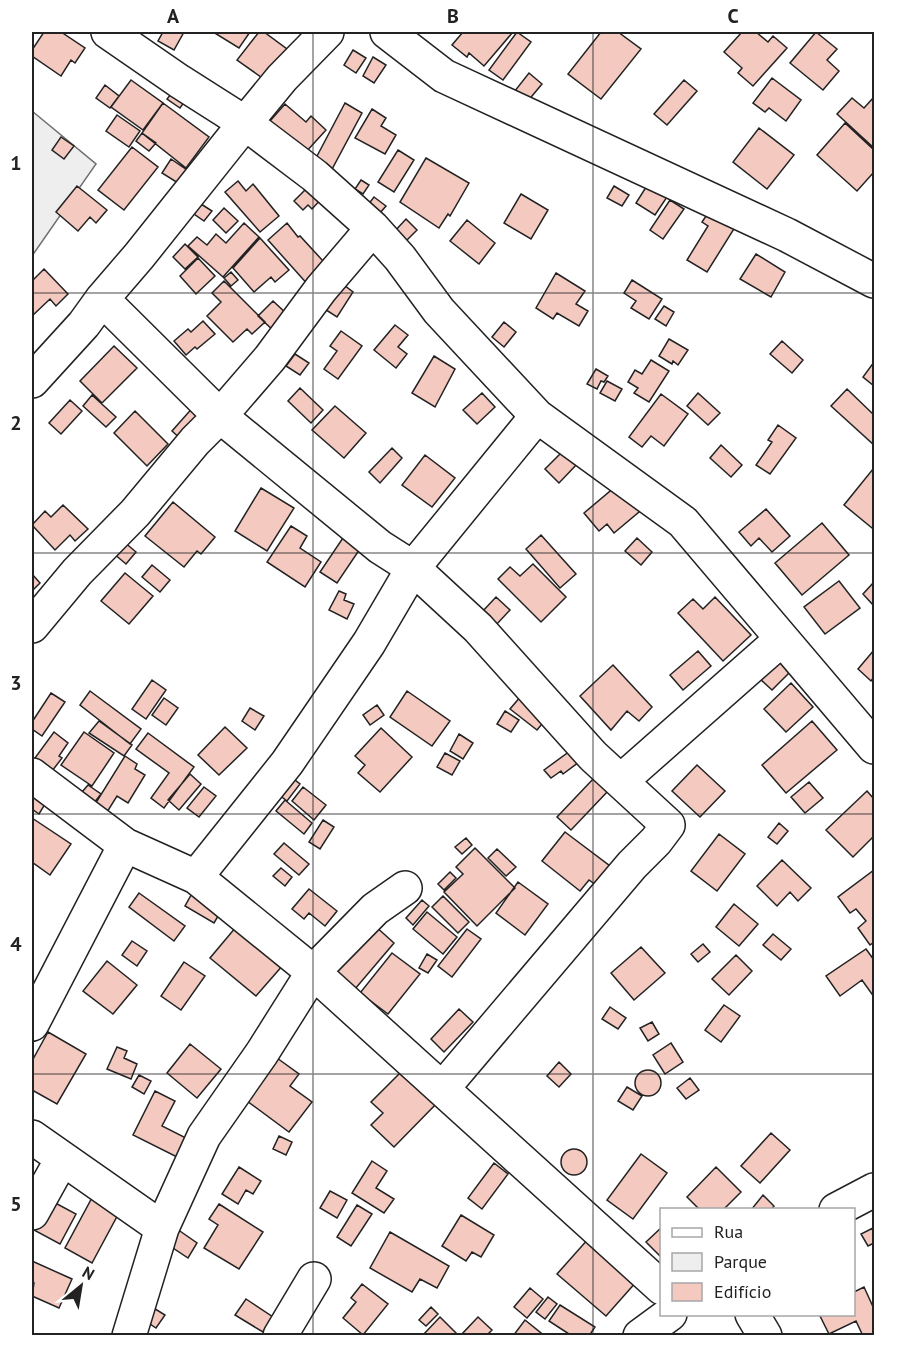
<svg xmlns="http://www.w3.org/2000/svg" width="906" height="1367" viewBox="0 0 906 1367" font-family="'PT Sans',sans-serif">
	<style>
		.green { fill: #eee; stroke: #6f6f6f; stroke-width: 1.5 }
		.building { fill: #f3c9c0; stroke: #222; stroke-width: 1.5 }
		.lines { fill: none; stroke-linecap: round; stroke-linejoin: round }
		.minor-casing { stroke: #222; stroke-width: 36 }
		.minor { stroke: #fff; stroke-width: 33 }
		.grid { fill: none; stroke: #222; stroke-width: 1.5; stroke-opacity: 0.55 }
		.neatline { fill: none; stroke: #222; stroke-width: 2 }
		.grid-label { font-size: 20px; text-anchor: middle; font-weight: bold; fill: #222 }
	</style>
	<rect width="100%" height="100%" fill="#fff"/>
	<path class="green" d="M32 111 96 164 32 256Z"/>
	<path class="building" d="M44 32H61L85 48 75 63 71 60 61 76 32 56V50Z
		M163 32H184L174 50 158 41Z
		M213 32H250L239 48Z
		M259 32H264L291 52 268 82 237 60Z
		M463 32H513L484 66 469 53 467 57 452 45Z
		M517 32 531 42 503 80 489 70Z
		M601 32H618L641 49 601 99 568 74Z
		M742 32H756L768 42 773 36 787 48 753 86 738 73 742 68 724 52Z
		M816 32 837 49 827 60 839 71 823 90 790 63Z
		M353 50 366 58 356 73 344 65Z
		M373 57 386 65 374 83 363 76Z
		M529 73 542 84 527 102 514 92Z
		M772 78 801 100 786 121 769 108 765 112 753 103Z
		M131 80 163 103 143 130 111 107Z
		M684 80 697 91 667 125 654 114Z
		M105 85 119 96 110 108 96 98Z
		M174 90 187 98 180 108 167 99Z
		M874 97V148L837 114 852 98 864 108Z
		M163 103 209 137 186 168 142 133Z
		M345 103 362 113 331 171 316 158Z
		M285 104 306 122 311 116 326 130 305 153 270 121Z
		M372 109 386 118 381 126 396 135 385 154 355 138Z
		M117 115 140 131 129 147 106 131Z
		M845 123 874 150V172L857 191 817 155Z
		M759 128 794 155 767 189 733 162Z
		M142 133 156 143 149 151 136 141Z
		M61 137 74 146 64 159 52 150Z
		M132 147 158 167 124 210 98 190Z
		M398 150 414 160 394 192 378 182Z
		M426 158 469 183 450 216 448 214 439 228 400 202Z
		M171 159 187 170 178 183 162 173Z
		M361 180 369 185 363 194 355 189Z
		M238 181 246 191 253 184 279 216 260 232 225 192Z
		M312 183 325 195 312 209 308 205 303 210 294 201Z
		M648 184 667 197 655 215 636 203Z
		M77 186 107 210 96 223 90 217 78 231 56 212Z
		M614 186 629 195 622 206 607 198Z
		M521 194 548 210 531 239 504 223Z
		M374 197 386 206 379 214 367 206Z
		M670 200 684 209 663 239 650 230Z
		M201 204 212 211 204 221 194 214Z
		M712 207 737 224 707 272 687 260 708 226 702 222Z
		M224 208 238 221 226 233 213 220Z
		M406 219 417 230 405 242 394 232Z
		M467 220 495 243 479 264 450 241Z
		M244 223 259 237 223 277 188 246 197 237 207 245 216 234 226 243Z
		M287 223 298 237 300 236 324 262 310 287 268 240Z
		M260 238 289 270 275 282 271 277 254 292 233 268Z
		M185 244 198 257 185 269 173 257Z
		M756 254 785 272 771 297 740 279Z
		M198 258 215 276 196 294 180 276Z
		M44 269 68 294 56 306 50 299 32 316V281Z
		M231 272 238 280 231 286 224 278Z
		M556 273 585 291 576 304 588 311 579 326 557 313 553 319 536 308Z
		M632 280 662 299 649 319 631 308 636 301 624 293Z
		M224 281 265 322 252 334 247 329 233 342 207 316 221 302 212 293Z
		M340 282 353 292 337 317 323 308Z
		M273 301 289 316 278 335 258 316Z
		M664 306 674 312 666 326 655 319Z
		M203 321 215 334 197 349 195 347 186 355 174 341 188 329 191 332Z
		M504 322 516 332 504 347 492 337Z
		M395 325 408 335 398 347 407 354 396 368 374 350Z
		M341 331 362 346 338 379 324 369 337 351 330 346Z
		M669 339 688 350 678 365 673 361 672 364 659 356Z
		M782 341 803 360 792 373 770 354Z
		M114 346 137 368 102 403 80 381Z
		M295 354 309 363 300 375 286 366Z
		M434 356 455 369 435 407 412 393Z
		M651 360 669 371 649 402 634 393 638 388 628 382 635 370 642 374Z
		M874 362V386L863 377Z
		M596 369 608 376 604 382 601 381 597 389 587 384Z
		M607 381 622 389 615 401 600 393Z
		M300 388 323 410 311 423 288 401Z
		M847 389 874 415V445L831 406Z
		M482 393 495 407 477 424 463 410Z
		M698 393 720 413 708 425 687 406Z
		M661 394 688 414 664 446 651 436 642 447 629 437Z
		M92 395 116 417 106 427 83 406Z
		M70 400 82 411 61 434 49 423Z
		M195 405 206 416 183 441 172 431Z
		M335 406 366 433 344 458 312 430Z
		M135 411 168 444 147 466 114 433Z
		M778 425 796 438 770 474 756 465 772 442 768 440Z
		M721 445 742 465 731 477 710 458Z
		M392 448 402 458 380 483 369 472Z
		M564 450 578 463 559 483 545 469Z
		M425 455 455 478 432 507 402 485Z
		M873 469 874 470V525L872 528 844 505Z
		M615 487 645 507 614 533 607 524 599 531 584 513Z
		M261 488 294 508 267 551 235 531Z
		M173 502 215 537 201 554 197 551 184 567 145 536Z
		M63 505 88 529 75 541 70 535 55 550 32 525 45 511 51 517Z
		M766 509 790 536 772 552 759 538 751 546 739 532Z
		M353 523 370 534 337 583 320 572Z
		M822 523 849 555 802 595 775 563Z
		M291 526 307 536 300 548 321 562 305 587 267 562Z
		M541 535 576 574 560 588 526 549Z
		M637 538 652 552 641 565 625 551Z
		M123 541 136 552 126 564 113 553Z
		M533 564 566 597 541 622 498 579 510 567 520 576Z
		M152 565 170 580 160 592 142 577Z
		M125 573 153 596 129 624 101 601Z
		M32 574 40 583 32 591Z
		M839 581 860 608 825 634 804 607Z
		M874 582V606L863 594Z
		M339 591 346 594 344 600 354 604 347 619 329 610Z
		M496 597 510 610 496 625 482 612Z
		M715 597 751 635 723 661 678 613 693 599 703 609Z
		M874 650V677L871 681 858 669Z
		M698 651 711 666 683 690 670 675Z
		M781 656 794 668 772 690 759 678Z
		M613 665 652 707 639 721 627 711 611 730 580 696Z
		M152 680 166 690 146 719 132 709Z
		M791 683 813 707 786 732 764 709Z
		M90 691 141 729 130 744 80 705Z
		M407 691 450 721 432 746 390 717Z
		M51 693 65 702 42 736 32 729V722Z
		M521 696 547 718 537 730 510 709Z
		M164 698 178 708 166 725 152 715Z
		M377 705 384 715 370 725 363 715Z
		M250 708 264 716 255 730 242 721Z
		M505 711 519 720 511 732 497 724Z
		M99 721 132 745 124 756 89 733Z
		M812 721 837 750 786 793 762 765Z
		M225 727 247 748 219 775 198 755Z
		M381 728 412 757 380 792 358 773 365 765 355 756Z
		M54 732 68 743 59 756 62 758 49 775 32 762Z
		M84 732 114 753 92 786 61 765Z
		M148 733 194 767 164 808 151 798 169 773 136 749Z
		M459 734 473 743 463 759 450 751Z
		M570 751 579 762 563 774 561 771 551 778 544 770Z
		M445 753 460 761 452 775 437 767Z
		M125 756 137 764 135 769 145 775 128 803 117 796 104 817 92 809Z
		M697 765 725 791 700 817 672 791Z
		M190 774 201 784 179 810 168 800Z
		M291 777 300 784 287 801 278 794Z
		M594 778 608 791 571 830 557 817Z
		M809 782 823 798 805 813 791 797Z
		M32 785 50 796 39 814 32 809Z
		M88 785 101 794 90 808 77 798Z
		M204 787 216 796 199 817 187 808Z
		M303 787 326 805 314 820 292 801Z
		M867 791 874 799V836L853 857 826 830Z
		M285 800 312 823 304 834 276 811Z
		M32 818 71 844 50 875 32 862Z
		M323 820 334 827 320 849 309 842Z
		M779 823 788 831 777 844 768 837Z
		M565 832 610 866 596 885 589 880 580 891 542 861Z
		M719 834 745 854 717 891 691 871Z
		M466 838 472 845 462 854 455 847Z
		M284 843 309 864 299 875 274 854Z
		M475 848 515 888 477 926 444 892 463 874 456 867Z
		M497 849 516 867 506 876 488 858Z
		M782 860 811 888 798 901 790 892 777 906 757 886Z
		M281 868 292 877 285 886 273 876Z
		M874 870V942L870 945 858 928 866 921 856 909 850 913 838 897Z
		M450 872 456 878 444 890 438 884Z
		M518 882 548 904 525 935 496 913Z
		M195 888 224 906 214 923 185 906Z
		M309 889 337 911 325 926 309 913 304 919 292 909Z
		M139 893 185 926 174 941 129 907Z
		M443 896 469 922 458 933 432 907Z
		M422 900 429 906 413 925 406 918Z
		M734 904 758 924 739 946 716 927Z
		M427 912 457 937 443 954 413 929Z
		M374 925 394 943 355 989 335 971Z
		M236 927 283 965 256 996 210 958Z
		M467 929 481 939 452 977 438 966Z
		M773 934 791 949 781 960 763 945Z
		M132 941 147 951 137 966 122 955Z
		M703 944 710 952 698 962 691 954Z
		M641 947 665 973 634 1000 611 973Z
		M866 949 874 960V997L862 980 840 996 826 976Z
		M392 953 420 974 388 1014 360 993Z
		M427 954 437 960 428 973 419 968Z
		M736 955 752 971 729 995 712 979Z
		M107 961 137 985 113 1014 83 991Z
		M184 962 205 976 181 1010 161 996Z
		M724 1005 740 1016 721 1042 705 1030Z
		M610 1007 626 1018 618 1029 602 1019Z
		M459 1009 473 1022 444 1052 431 1039Z
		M652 1022 659 1034 648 1041 640 1028Z
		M48 1032 86 1054 57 1104 32 1090V1061Z
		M671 1043 683 1062 665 1074 653 1055Z
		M190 1044 221 1069 197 1098 167 1073Z
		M117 1047 127 1051 124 1058 137 1064 131 1079 107 1069Z
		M277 1058 299 1074 290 1086 312 1102 289 1132 247 1101Z
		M559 1062 571 1074 559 1087 547 1076Z
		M404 1069 438 1102 394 1147 371 1125 383 1113 371 1102Z
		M635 1083a13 13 0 1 1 26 0a13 13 0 1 1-26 0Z
		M139 1075 151 1081 144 1094 132 1087Z
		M690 1078 699 1090 686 1099 677 1088Z
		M627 1087 642 1096 633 1110 618 1101Z
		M155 1091 175 1101 162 1126 190 1140 181 1159 133 1135Z
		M771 1133 790 1150 760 1183 741 1166Z
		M279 1136 292 1142 286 1155 273 1149Z
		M561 1162a13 13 0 1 1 26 0a13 13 0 1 1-26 0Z
		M641 1154 667 1173 633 1219 607 1200Z
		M372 1161 387 1171 376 1188 394 1199 384 1213 352 1193Z
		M494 1163 508 1174 482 1209 468 1198Z
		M239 1167 261 1181 253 1194 246 1190 238 1204 222 1194Z
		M716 1167 741 1192 723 1210H700L687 1197Z
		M330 1191 347 1200 337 1218 320 1208Z
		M94 1194 121 1209 92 1263 65 1248Z
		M763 1195 774 1206 771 1210H751Z
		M46 1198 76 1214 60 1244 32 1229Z
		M219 1204 263 1232 239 1269 204 1248 218 1225 209 1219Z
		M357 1205 372 1214 351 1246 337 1237Z
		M461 1215 494 1235 481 1257 472 1252 466 1261 442 1246Z
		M662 1227V1258L646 1242Z
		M873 1228 874 1243 868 1246 861 1234Z
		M177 1229 197 1243 188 1258 167 1244Z
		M390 1232 449 1266 437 1288 420 1279 412 1292 370 1268Z
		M589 1238 637 1281 606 1316 557 1274Z
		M32 1261 72 1279 59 1308 32 1296 34 1283 32 1282Z
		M362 1284 388 1304 363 1335 343 1318 356 1302 351 1298Z
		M864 1287 874 1309V1335L863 1336 856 1321 829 1334 819 1314H854V1292Z
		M530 1288 543 1299 527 1318 514 1307Z
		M548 1297 557 1304 545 1319 536 1312Z
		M246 1299 273 1317 263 1332 235 1315Z
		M560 1305 595 1327 589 1336H572L549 1321Z
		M152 1307 165 1315 156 1328 144 1320Z
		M431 1307 438 1314 426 1326 419 1320Z
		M440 1317 459 1336H422Z
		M478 1317 492 1330 486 1336H463L462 1334Z
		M525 1320 541 1333 539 1336H513Z"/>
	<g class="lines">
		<g class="minor-casing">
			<path id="minor" d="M108 32 179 81 245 123 315 176 373 228 400 258 439 311 537 416 683 522 874 747
				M387 32 444 76 787 235 874 281
				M102 299 220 416 380 547 413 568 478 628 593 756 668 825 656 841 632 865 442 1089
				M32 381 84 324 102 299 139 256 245 123 282 78 327 32
				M32 626 77 572 135 513 195 441 220 416 270 358 321 289 373 228
				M32 775 125 845 196 877 313 972 662 1288
				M622 780 782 639
				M196 877 287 763 369 643 413 568 537 416
				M32 1024 125 845
				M32 1137 162 1228
				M836 1210 874 1190
				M32 1213 62 1159
				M752 1314 765 1336
				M129 1336 162 1228 204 1136 262 1053 313 972 375 909 405 888
				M280 1336 314 1279
				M640 1336 670 1314"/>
		</g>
		<use href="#minor" class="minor"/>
	</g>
	<path class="grid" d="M313 32V1336M593 32V1336M32 293H874M32 553H874M32 814H874M32 1074H874"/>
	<rect width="906" height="1367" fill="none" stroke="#ffffff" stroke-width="66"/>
	<rect x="660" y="1208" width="195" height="108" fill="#ffffff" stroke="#a7a7a7" stroke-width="1.5"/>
	<rect x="672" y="1228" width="30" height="9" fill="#ffffff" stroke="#a7a7a7" stroke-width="1.5"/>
	<text x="714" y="1238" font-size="18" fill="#222222">Rua</text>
	<rect x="672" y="1253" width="30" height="18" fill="#eeeeee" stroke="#a7a7a7" stroke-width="1.5"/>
	<text x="714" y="1268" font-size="18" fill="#222222">Parque</text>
	<rect x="672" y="1283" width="30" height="18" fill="#f3c9c0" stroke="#a7a7a7" stroke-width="1.5"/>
	<text x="714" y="1298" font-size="18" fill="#222222">Edifício</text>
	<g transform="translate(81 1286) rotate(30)" stroke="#ffffff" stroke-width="4.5" paint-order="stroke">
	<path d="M0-4.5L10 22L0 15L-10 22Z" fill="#222222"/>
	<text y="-9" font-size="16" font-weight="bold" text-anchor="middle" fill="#222222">N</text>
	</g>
	<rect x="33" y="33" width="840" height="1301" class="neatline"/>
	<g class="grid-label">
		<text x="173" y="23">A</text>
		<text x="453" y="23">B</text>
		<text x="733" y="23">C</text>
		<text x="16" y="170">1</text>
		<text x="16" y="430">2</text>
		<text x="16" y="690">3</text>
		<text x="16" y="951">4</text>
		<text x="16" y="1211">5</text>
	</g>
</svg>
